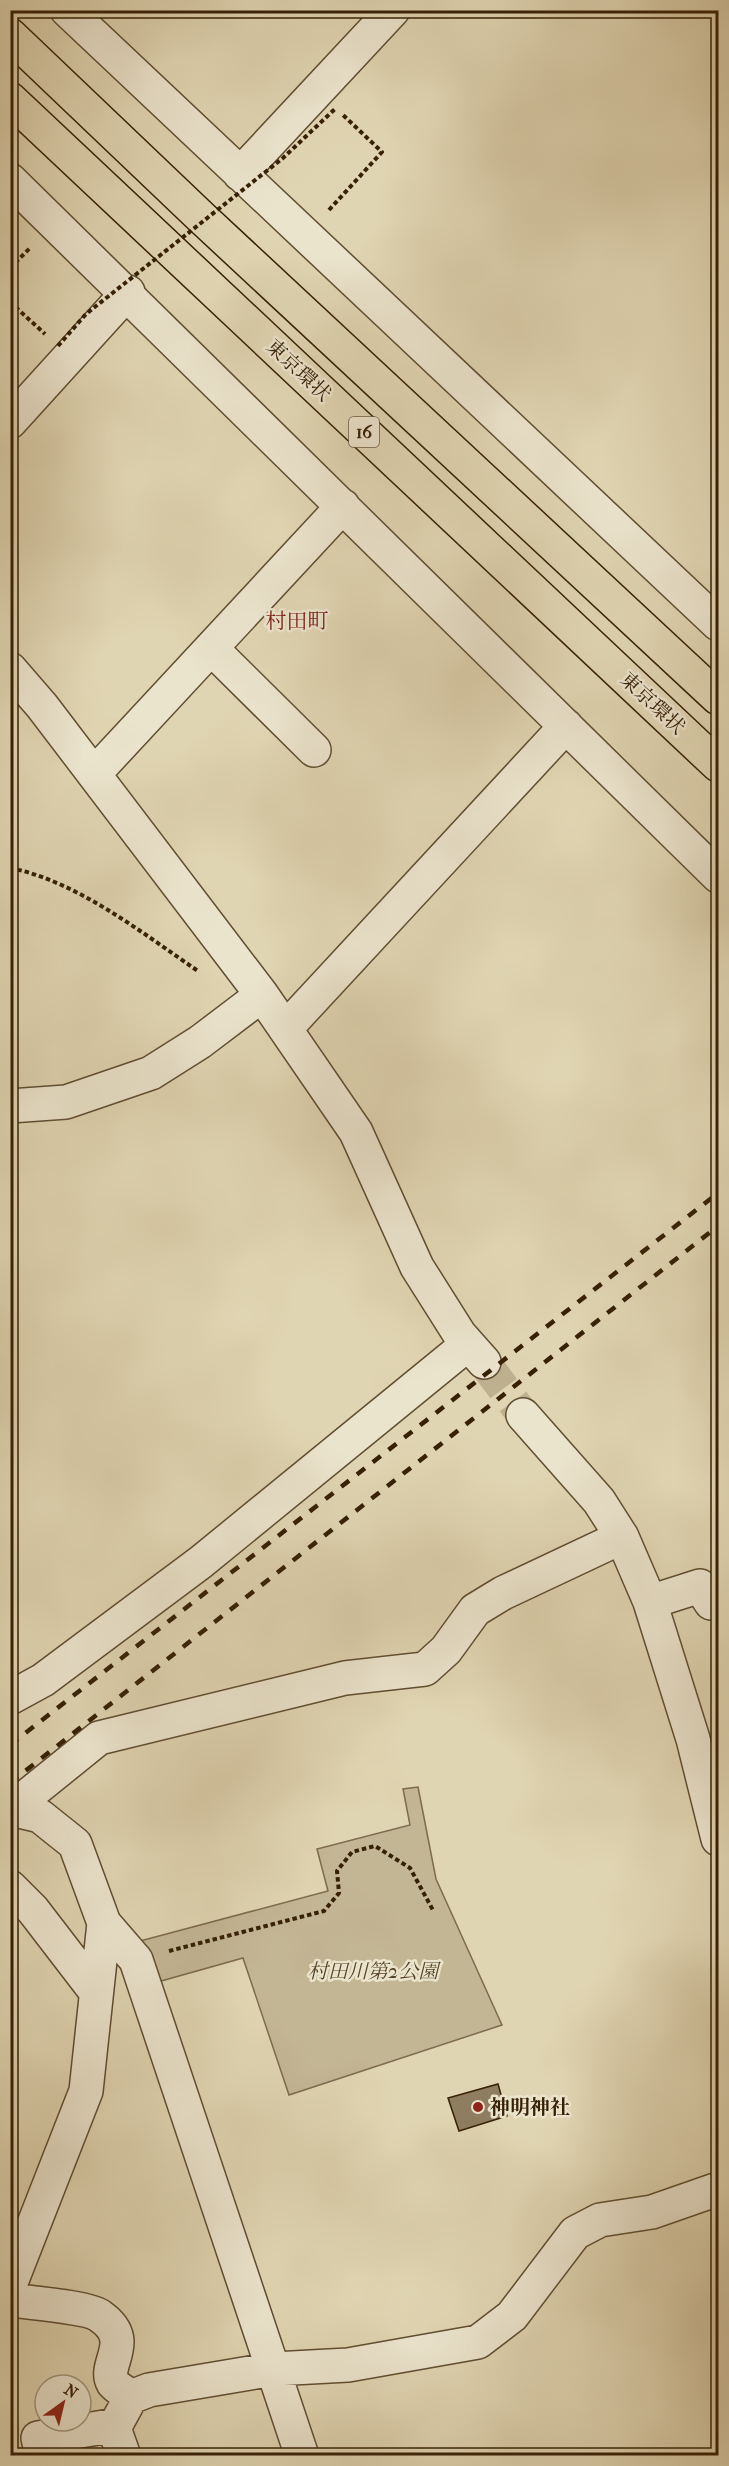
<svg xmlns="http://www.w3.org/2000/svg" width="729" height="2466" viewBox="0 0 729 2466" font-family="'IM FELL French Canon','Noto Serif JP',serif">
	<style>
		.green { fill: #c3b695; stroke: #7c6b4e; stroke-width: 1.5 }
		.building { fill: #8e7e5f; stroke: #362006; stroke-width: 1.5 }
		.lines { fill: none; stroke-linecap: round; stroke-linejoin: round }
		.minor-tunnel { stroke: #beb190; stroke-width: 33; stroke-dasharray: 33 16; stroke-linecap: butt }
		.minor-casing { stroke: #604d31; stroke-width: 36 }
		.highway-casing { stroke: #362006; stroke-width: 36 }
		.path { stroke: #362006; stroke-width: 4; stroke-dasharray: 4.5 3; stroke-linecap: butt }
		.minor { stroke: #ebe4cd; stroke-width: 33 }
		.highway { stroke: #e0d5b2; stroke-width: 33 }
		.rail { stroke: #362006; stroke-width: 4.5; stroke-dasharray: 10 10; stroke-linecap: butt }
		.path-bridge { stroke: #362006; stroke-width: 4; stroke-dasharray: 4.5 3; stroke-linecap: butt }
		.poi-dot { fill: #8f2418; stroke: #ebe4cd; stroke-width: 2 }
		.labels { text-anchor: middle; stroke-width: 5; stroke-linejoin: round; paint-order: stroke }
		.shield { fill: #ebe4cd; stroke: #6c5b42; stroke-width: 1.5 }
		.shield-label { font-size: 18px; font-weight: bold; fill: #362006 }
		.street-label { font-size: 20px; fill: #362006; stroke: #ebe4cd }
		.park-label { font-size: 20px; font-style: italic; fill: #59462a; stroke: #ebe4cd }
		.poi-label { font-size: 20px; font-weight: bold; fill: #362006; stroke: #ebe4cd; text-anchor: start }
		.neighbourhood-label { font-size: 21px; fill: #7a1f14; stroke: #ebe4cd }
	</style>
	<rect width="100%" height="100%" fill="#e0d5b2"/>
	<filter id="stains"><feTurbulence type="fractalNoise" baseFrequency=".00333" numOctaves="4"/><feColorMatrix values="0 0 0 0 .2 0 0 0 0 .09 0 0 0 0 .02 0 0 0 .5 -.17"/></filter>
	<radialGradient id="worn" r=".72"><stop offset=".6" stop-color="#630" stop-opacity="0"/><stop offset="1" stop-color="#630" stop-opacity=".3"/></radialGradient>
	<path class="green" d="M418 1787 436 1879 502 2025 289 2095 243 1958 154 1983 140 1941 328 1891 317 1849 410 1825 403 1789Z"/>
	<path class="building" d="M498 2084 507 2116 459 2131 448 2098Z"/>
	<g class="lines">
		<path class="minor-tunnel" d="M484 1362 523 1415"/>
		<g class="minor-casing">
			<path id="minor" d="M67 10 718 624
				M240 174 393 10
				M10 180 718 876
				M10 422 128 292
				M211 648 314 750
				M10 669 42 706 262 995 356 1132 417 1267 460 1335 484 1362
				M94 774 343 506
				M286 1028 566 726
				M10 1106 66 1102 151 1073 200 1042 262 995
				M523 1415 599 1501 622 1537 650 1602 693 1739 718 1839
				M650 1602 700 1586 711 1603 718 1601
				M10 1698 43 1680 201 1562 468 1344
				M11 1809 99 1738 345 1678 425 1669 446 1650 475 1610 503 1593 622 1537
				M10 1887 33 1910 96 1992
				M104 1923 136 1960 302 2456
				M10 2285 86 2091 104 1923 75 1844 40 1816 11 1809
				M10 2296 19 2301C35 2303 90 2308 100 2316 136 2341 102 2364 113 2383 117 2388 126 2393 131 2397
				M42 2456 38 2438 116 2425
				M124 2456 114 2428 131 2397 149 2390 274 2369 348 2365 478 2342 512 2316 575 2233 600 2220 652 2212 718 2189"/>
		</g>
		<g class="highway-casing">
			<path id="highway" d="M10 35 201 217 718 698
				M10 99 718 765"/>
		</g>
		<path class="path" d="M329 210 382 152 342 114
			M10 268 31 247
			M10 302 45 334
			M10 868C77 881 142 933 198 971
			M169 1951 324 1911 339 1893 337 1871 352 1852 375 1846 410 1868 434 1912"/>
		<use href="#minor" class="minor"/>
		<use href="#highway" class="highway"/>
		<path class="rail" d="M10 1745 718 1193
			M10 1783 718 1226"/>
		<path class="path-bridge" d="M58 346 86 314 283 158 336 108"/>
	</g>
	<circle class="poi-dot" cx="478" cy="2107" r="6"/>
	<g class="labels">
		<rect class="shield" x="349" y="417" width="30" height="30" rx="4.5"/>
		<g class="shield-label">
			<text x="364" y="438">16</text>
		</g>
		<g class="street-label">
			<text transform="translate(299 370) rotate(43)" y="7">東京環状</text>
			<text transform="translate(653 703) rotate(43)" y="7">東京環状</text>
		</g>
		<g class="park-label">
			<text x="373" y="1978">村田川第2公園</text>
		</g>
		<g class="poi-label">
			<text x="490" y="2114">神明神社</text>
		</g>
		<g class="neighbourhood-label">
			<text x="297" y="628">村田町</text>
		</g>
	</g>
	<rect width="729" height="2466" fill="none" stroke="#e0d5b2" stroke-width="36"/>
	<rect x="12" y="12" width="705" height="2442" fill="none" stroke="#362006" stroke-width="3"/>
	<rect x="18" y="18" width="693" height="2430" fill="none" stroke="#362006" stroke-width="1.5"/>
	<g transform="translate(63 2403) rotate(34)"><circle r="28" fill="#ebe4cd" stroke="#a3967d" stroke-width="1.5"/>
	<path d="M0-4.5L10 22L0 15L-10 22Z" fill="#8f2418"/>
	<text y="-9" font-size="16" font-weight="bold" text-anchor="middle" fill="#362006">N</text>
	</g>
	<rect width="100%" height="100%" filter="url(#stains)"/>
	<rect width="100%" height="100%" fill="url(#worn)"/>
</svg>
